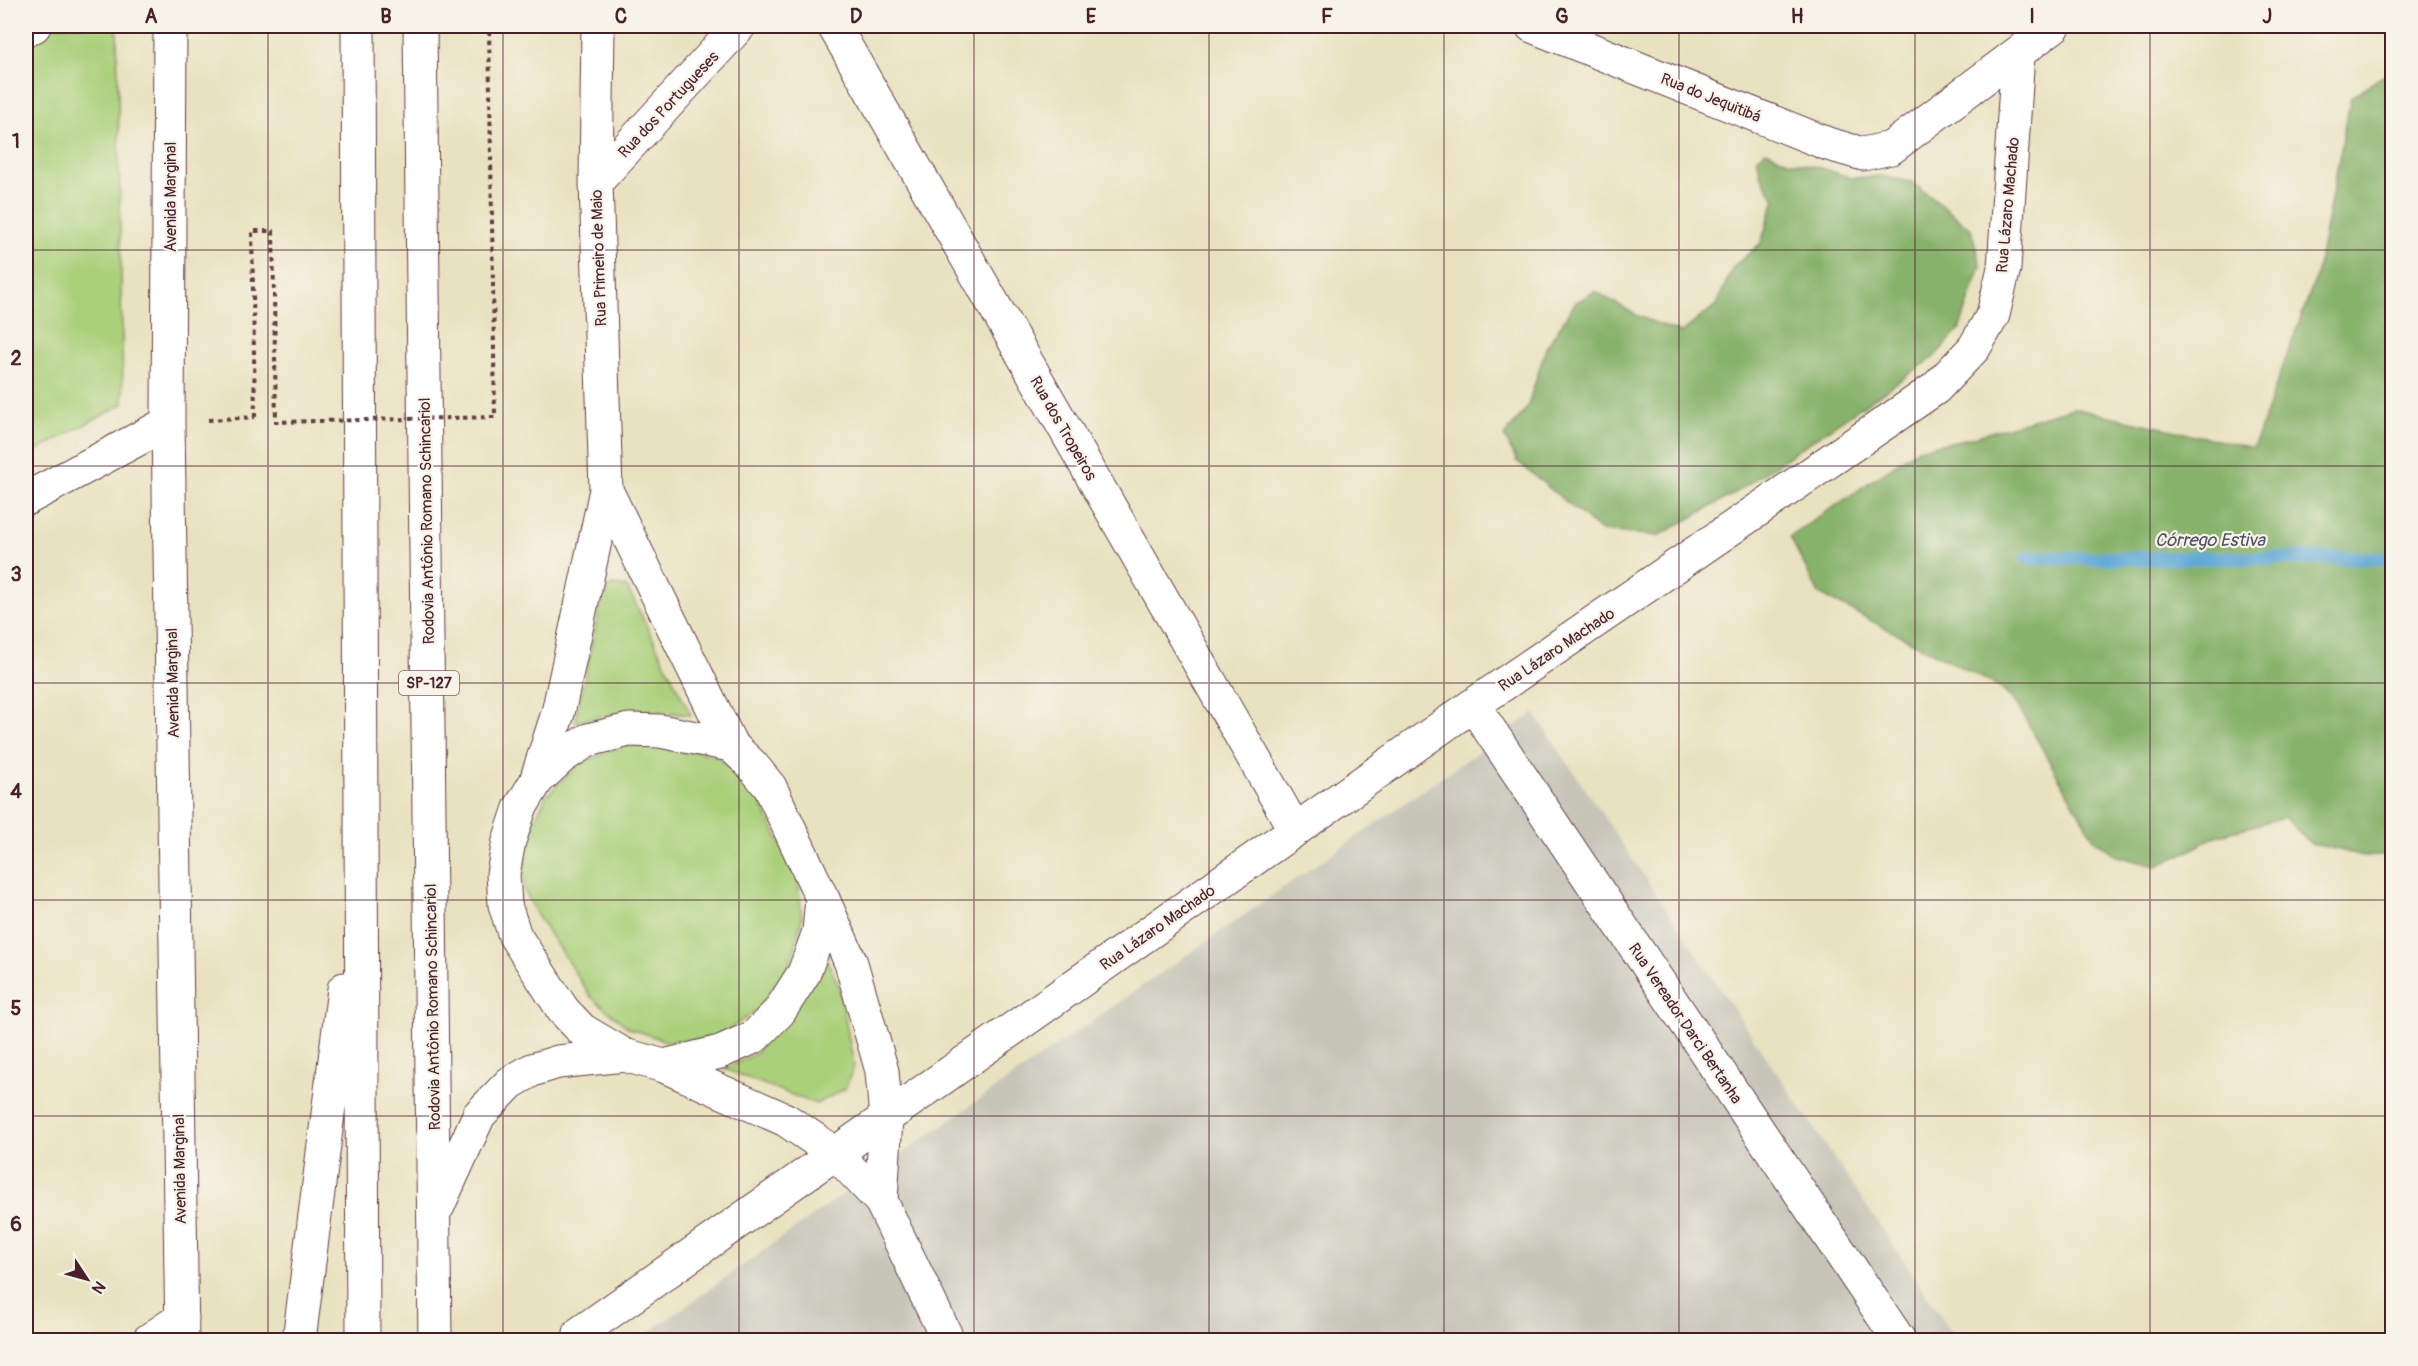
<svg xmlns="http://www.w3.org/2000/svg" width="2418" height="1366" viewBox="0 0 2418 1366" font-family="Pangolin,sans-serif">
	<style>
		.industrial { fill: #c6c5b8 }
		.green { fill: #aad07a; stroke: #7a7852; stroke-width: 1.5 }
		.forest { fill: #87b26a; stroke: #68684a; stroke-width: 1.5 }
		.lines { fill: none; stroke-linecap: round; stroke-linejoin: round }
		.stream { stroke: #61a8d7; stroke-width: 14 }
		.minor-casing { stroke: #623c41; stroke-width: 35 }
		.highway-casing { stroke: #623c41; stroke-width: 35 }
		.path { stroke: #623c41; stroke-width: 4; stroke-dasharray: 4.5 4.5; stroke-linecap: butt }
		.minor { stroke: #fff; stroke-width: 33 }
		.highway { stroke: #fff; stroke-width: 33 }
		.path-bridge { stroke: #623c41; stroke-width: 4; stroke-dasharray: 4.5 4.5; stroke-linecap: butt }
		.grid { fill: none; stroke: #4a1f2b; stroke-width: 1.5; stroke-opacity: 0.55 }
		.labels { text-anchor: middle; stroke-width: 4.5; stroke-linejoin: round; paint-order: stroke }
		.shield { fill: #f7f3e8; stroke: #7e5f64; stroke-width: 1.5 }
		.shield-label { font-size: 15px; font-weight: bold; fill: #4a1f2b }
		.street-label { font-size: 16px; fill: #4a1f2b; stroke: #f7f3e8 }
		.water-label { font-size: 18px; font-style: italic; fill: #524f67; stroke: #f7f3e8 }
		.neatline { fill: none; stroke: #4a1f2b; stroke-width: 2 }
		.grid-label { font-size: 20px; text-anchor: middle; font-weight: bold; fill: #4a1f2b }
	</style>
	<rect width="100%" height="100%" fill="#f7f3e8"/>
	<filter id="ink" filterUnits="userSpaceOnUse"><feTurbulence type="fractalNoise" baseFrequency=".0167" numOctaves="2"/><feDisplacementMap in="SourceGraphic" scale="12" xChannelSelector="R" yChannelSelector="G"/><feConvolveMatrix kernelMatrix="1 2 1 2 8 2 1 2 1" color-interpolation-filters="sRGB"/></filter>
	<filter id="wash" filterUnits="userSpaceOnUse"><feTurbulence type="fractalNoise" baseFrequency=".008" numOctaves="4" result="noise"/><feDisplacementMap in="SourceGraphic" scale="24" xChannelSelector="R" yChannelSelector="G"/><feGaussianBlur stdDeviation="1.35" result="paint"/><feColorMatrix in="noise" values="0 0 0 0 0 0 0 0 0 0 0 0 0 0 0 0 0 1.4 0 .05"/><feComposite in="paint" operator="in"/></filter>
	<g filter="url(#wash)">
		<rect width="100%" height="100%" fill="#e9e2c0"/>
		<path class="industrial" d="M1534 713 1957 1340H638L808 1219Z"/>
		<path class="green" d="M26 26H117L123 404 26 456Z
			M611 585 627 587 691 715 637 709 575 722 602 596Z
			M623 745H668L720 757 760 801 798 880 802 919 791 963 757 1010 716 1038 669 1042 629 1028 591 997 537 915 524 889 527 838 546 796 581 763Z
			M826 958 839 986 854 1066 845 1089 816 1104 724 1069 755 1054Z"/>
		<path class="forest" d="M2392 70V854L2364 856 2310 843 2284 817 2213 837 2191 850 2156 866 2117 856 2094 839 2016 703 1998 686 1819 594 1790 537 1918 449 1970 438 2073 408 2253 448 2316 277 2351 97Z
			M1766 151 1788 161 1818 167 1852 178 1881 176 1912 182 1971 229 1981 266 1959 330 1933 358 1732 495 1658 536 1601 531 1517 461 1504 436 1527 408 1546 348 1575 303 1595 291 1638 316 1681 333 1716 305 1733 267 1761 243 1775 199 1761 177 1757 158Z"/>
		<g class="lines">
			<path class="stream" d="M2027 558H2392"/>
		</g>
	</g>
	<g filter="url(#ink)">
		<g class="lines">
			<g class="minor-casing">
				<path id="minor" d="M170 26 168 423 182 1340
					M834 26 1295 830
					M1532 26 1828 144 1863 154 1891 148 2054 26
					M26 30 34 26
					M596 182 739 26
					M606 490 731 745
					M26 499 168 423
					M1473 705 1899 1340
					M537 778 558 713 606 490 596 182 598 26
					M823 899 851 963 882 1071 886 1118 881 1201
					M664 1066 720 1052 754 1037 779 1012 804 973 819 932 822 898 770 787 752 765 731 745 660 731 629 730 588 740 563 756 537 780 520 808 509 841 503 874 505 905 515 936 563 1010 582 1030 624 1055 664 1066 786 1120 836 1154 881 1201 948 1340
					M149 1340 182 1318
					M583 1340 580 1333 1473 705 1936 388 1974 348 1993 315 2004 268 2018 54"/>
			</g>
			<g class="highway-casing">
				<path id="highway" d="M358 26 363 1340
					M420 26 435 1340
					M438 1206 479 1115 510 1083 532 1070 558 1062 624 1055
					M299 1340 344 989"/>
			</g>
			<path class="path" d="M489 27 490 26
				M208 420 255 417"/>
			<use href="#minor" class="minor"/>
			<use href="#highway" class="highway"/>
			<path class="path-bridge" d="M255 417 252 231H273L276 422 495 417 489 27"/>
		</g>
	</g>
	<path class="grid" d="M268 26V1340M503 26V1340M739 26V1340M974 26V1340M1209 26V1340M1444 26V1340M1679 26V1340M1915 26V1340M2150 26V1340M26 250H2392M26 466H2392M26 683H2392M26 900H2392M26 1116H2392"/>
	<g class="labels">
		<rect class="shield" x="399" y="671" width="60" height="24" rx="4.5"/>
		<g class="shield-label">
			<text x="429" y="688">SP-127</text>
		</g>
		<g class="street-label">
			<text transform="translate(1711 97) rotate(22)" y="6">Rua do Jequitibá</text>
			<text transform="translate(668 104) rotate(-47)" y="6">Rua dos Portugueses</text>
			<text transform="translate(170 197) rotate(-90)" y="6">Avenida Marginal</text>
			<text transform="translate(2007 205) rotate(-85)" y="6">Rua Lázaro Machado</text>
			<text transform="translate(598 258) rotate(-92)" y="6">Rua Primeiro de Maio</text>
			<text transform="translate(1064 428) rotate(60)" y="6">Rua dos Tropeiros</text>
			<text transform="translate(426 521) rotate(-91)" y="6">Rodovia Antônio Romano Schincariol</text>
			<text transform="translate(1556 649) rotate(-34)" y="6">Rua Lázaro Machado</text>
			<text transform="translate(172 683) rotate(-91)" y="6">Avenida Marginal</text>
			<text transform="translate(1157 927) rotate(-35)" y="6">Rua Lázaro Machado</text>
			<text transform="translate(432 1007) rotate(-91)" y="6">Rodovia Antônio Romano Schincariol</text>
			<text transform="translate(1686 1023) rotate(56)" y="6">Rua Vereador Darci Bertanha</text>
			<text transform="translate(179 1169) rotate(-91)" y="6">Avenida Marginal</text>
		</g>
		<g class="water-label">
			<text x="2210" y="546">Córrego Estiva</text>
		</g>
	</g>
	<rect width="2418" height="1366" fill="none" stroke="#f7f3e8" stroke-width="66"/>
	<g transform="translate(87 1279) rotate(126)" stroke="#f7f3e8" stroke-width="4.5" paint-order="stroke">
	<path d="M0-4.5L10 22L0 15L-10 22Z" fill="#4a1f2b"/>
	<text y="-9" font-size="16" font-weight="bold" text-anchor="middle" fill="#4a1f2b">N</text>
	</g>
	<rect x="33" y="33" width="2352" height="1300" class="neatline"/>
	<g class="grid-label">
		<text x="151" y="23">A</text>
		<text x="386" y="23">B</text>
		<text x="621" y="23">C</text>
		<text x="856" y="23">D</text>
		<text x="1091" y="23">E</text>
		<text x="1327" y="23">F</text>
		<text x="1562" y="23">G</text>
		<text x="1797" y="23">H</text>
		<text x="2032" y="23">I</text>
		<text x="2267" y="23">J</text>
		<text x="16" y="148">1</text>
		<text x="16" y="365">2</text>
		<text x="16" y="581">3</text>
		<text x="16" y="798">4</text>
		<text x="16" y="1015">5</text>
		<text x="16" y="1231">6</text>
	</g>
</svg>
